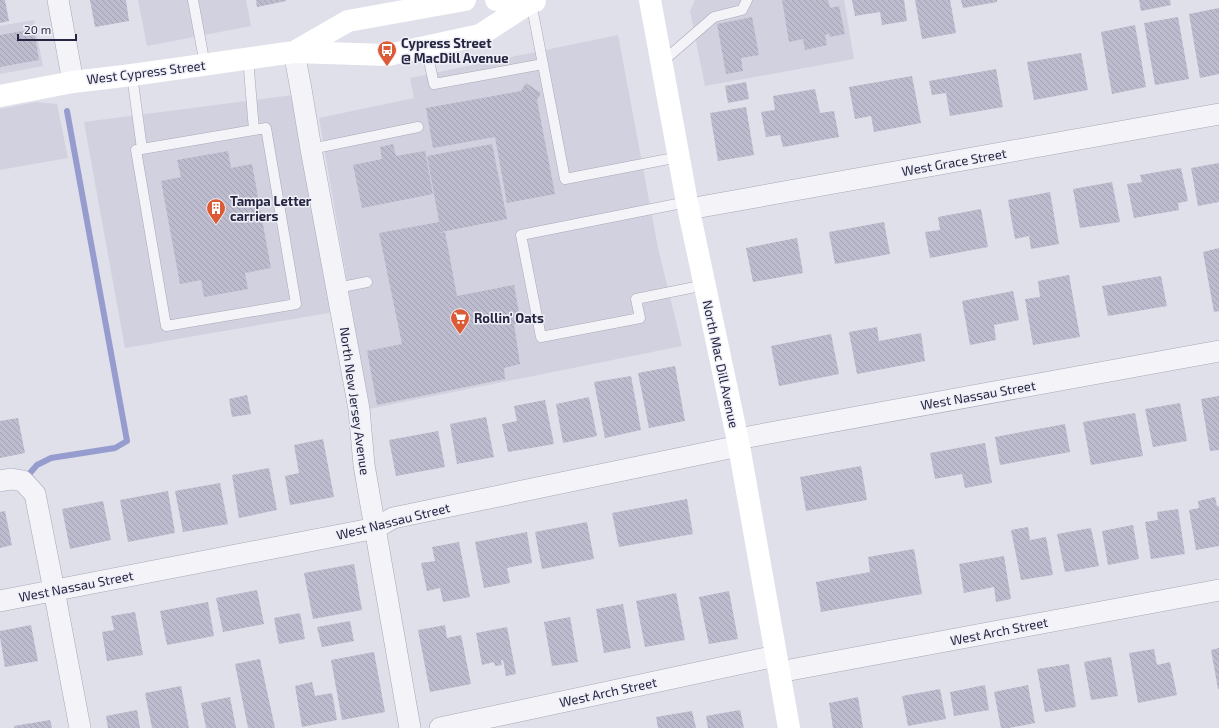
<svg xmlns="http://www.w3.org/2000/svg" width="1219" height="728" viewBox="0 0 1219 728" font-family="'Exo 2',sans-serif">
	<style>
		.built { fill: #d1d1df }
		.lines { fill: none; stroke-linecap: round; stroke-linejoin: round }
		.stream { stroke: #969dce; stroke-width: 6 }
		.building { fill: url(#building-back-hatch) }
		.lane-casing { stroke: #a8a8b8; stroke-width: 11 }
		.street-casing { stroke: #a8a8b8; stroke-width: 22 }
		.lane { stroke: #f3f3f8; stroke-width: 10 }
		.street { stroke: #f3f3f8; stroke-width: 21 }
		.secondary { stroke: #fff; stroke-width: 22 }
		.labels { text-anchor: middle; stroke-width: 3; stroke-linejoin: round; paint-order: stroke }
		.poi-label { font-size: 13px; font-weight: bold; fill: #262643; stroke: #eff0f7; text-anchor: start }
		.street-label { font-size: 13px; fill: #262643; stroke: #eff0f7 }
	</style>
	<defs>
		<pattern id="building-back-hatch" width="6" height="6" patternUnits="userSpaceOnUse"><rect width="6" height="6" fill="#bcbcce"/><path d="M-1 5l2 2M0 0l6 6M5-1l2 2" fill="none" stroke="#a1a1b2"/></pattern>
	</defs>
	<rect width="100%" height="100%" fill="#dfe0ea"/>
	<path class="built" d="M138 0H246L251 26 147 46Z
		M695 0H844L854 59 705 86 690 11Z
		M34 20 43 66 0 74V26Z
		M618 35 658 248 682 346 369 409 319 118 414 98 410 78Z
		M293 95 334 312 125 348 84 122Z
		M36 102 57 104 68 158 0 170V109Z"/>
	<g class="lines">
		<path class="stream" d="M30 473 37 465 51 458 115 448 127 441 67 111"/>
	</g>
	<path class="building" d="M0 0H5L9 21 0 23Z
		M90 0H126L129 21 95 27Z
		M256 0H286V1L257 7Z
		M782 0H828L830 8 839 6 845 34 830 37 829 34 825 35 827 45 805 50 803 39 789 42Z
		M852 0H904L907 21 882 25 880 12 855 16Z
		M915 0H950L956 33 922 39Z
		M961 0H997V2L963 8Z
		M1139 0H1170L1171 5 1141 11Z
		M1219 8V74L1200 78 1189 14Z
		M752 17 759 55 741 58 743 71 726 74 717 24Z
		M1178 17 1189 79 1155 85 1144 23Z
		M1135 25 1146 87 1112 94 1101 32Z
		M34 29 39 60 0 67V35Z
		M1081 53 1088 90 1034 100 1027 62Z
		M996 69 1003 107 950 116 946 93 932 95 929 81Z
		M912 76 921 123 874 132 871 116 855 119 849 87Z
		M746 82 749 99 728 103 725 86Z
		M526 83 541 93 537 100 555 194 507 203 495 137 433 148 426 108 521 91Z
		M815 89 820 113 834 111 839 137 783 147 780 135 766 137 761 112 775 110 773 96Z
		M746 107 754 155 718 161 710 113Z
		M393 144 396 156 425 151 433 194 362 208 353 165 382 159 380 147Z
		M492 144 507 219 441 232 427 156Z
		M228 151 231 168 252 164 271 268 245 273 248 289 204 297 201 280 180 284 161 181 181 177 177 160Z
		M1219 163V202L1198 206 1191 168Z
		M1181 168 1188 201 1178 203 1179 210 1134 218 1127 184 1142 182 1140 175Z
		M1112 182 1120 222 1080 228 1073 189Z
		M1050 192 1059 244 1031 249 1029 236 1015 239 1008 200Z
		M981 209 988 247 930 258 925 232 940 230 938 217Z
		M439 222 441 233 445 232 457 296 514 285 521 323 514 324 520 364 504 368 505 379 377 405 367 351 402 344 379 233Z
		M884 222 890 254 835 264 829 232Z
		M797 238 803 273 753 282 746 248Z
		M1219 248V311L1214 312 1203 252Z
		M1069 275 1080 337 1033 345 1025 299 1040 297 1038 281Z
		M1161 276 1167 306 1108 316 1102 286Z
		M1013 291 1019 320 994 325 996 340 970 345 962 301Z
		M877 327 879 341 921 333 925 361 857 374 849 332Z
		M831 334 839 374 779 386 771 346Z
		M675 366 685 421 649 428 638 373Z
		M631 376 641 430 605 438 594 382Z
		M247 395 251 414 232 417 229 399Z
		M1219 396V450L1210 451 1201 399Z
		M589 397 597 436 563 443 556 404Z
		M545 400 554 444 508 452 502 424 517 421 514 406Z
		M1180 403 1187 441 1153 447 1145 409Z
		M1135 413 1143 456 1091 465 1083 422Z
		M486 417 494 457 457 464 450 424Z
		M18 418 25 453 0 458V421Z
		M1065 424 1070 452 1000 465 995 437Z
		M438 431 445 467 396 476 389 440Z
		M323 439 334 497 290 505 285 476 299 473 294 445Z
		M985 443 992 483 965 488 962 474 935 479 930 453Z
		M861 466 867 500 806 511 800 477Z
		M269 468 277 510 239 518 232 475Z
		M220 483 228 524 183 532 175 491Z
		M168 491 175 533 128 542 120 500Z
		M1215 497 1217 506H1219V546L1196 550 1189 510 1199 508 1198 501Z
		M687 499 693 534 619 547 612 513Z
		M103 501 111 540 70 549 62 509Z
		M1178 509 1185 554 1151 559 1145 522 1158 520 1157 512Z
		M5 511 12 545 0 548V512Z
		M587 522 594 559 542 569 535 532Z
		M1133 525 1139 559 1108 565 1102 531Z
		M1028 527 1030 540 1046 537 1053 575 1021 580 1011 530Z
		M1091 528 1099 566 1065 572 1057 534Z
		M527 532 532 563 507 568 510 583 484 588 475 542Z
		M459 542 470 597 443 602 440 588 427 591 421 563 435 561 432 547Z
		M914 549 922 594 821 612 816 582 870 572 868 557Z
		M1004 556 1011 599 996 602 994 587 964 593 959 564Z
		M354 564 362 610 313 619 304 573Z
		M257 590 264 624 223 632 216 598Z
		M729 591 738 639 709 644 699 597Z
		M676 593 685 640 645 647 636 601Z
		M208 602 214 636 167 645 160 611Z
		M623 604 631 648 604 653 596 609Z
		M135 612 143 655 107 661 102 632 114 630 111 616Z
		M300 613 305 639 279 644 274 618Z
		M570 617 578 662 552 666 544 622Z
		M350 621 354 641 322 647 317 627Z
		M31 625 38 661 5 667 0 637V631Z
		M445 625 447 638 461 635 471 684 430 692 418 630Z
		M507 627 516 674 506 676 503 660 501 661 502 665 495 666 494 662 482 665 476 633Z
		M1219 648V689H1218L1211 650Z
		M1154 649 1157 665 1170 662 1177 695 1138 703 1129 653Z
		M374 652 385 712 342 720 331 660Z
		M1111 657 1118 696 1091 700 1084 662Z
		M260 659 275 728H248L235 664Z
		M1069 664 1076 707 1045 712 1037 669Z
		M312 682 315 696 332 693 337 720 302 727 295 686Z
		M985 685 989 710 954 716 950 692Z
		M1028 685 1035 723 1009 728H1001L994 692Z
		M181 686 189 728H152L145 693Z
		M940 689 946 719 908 726 902 696Z
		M230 697 236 728H206L201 703Z
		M858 697 863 728H833L829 703Z
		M137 710 140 728H108L106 716Z
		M740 710 744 728H708L706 716Z
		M692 711 696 728H658L656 717Z
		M50 720 52 728H14V726Z"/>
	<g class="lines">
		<g class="lane-casing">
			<path id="lane" d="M193 0 205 65
				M531 2 565 179 679 157
				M426 47 434 84 543 64
				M248 58 254 130
				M662 62 714 17 742 10 747 0
				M132 75 142 149
				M266 128 296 304 166 326 136 150Z
				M311 149 418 127
				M687 202 521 235 541 337 640 318 636 299 705 285
				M337 288 367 282"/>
		</g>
		<g class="street-casing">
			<path id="street" d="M58 0 73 82
				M294 52 301 89 311 149 359 409 364 465 410 728
				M689 209 1219 114
				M737 439 1219 351
				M0 481 11 479 23 481 35 494 54 590 80 728
				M0 601 376 528 393 518 739 446
				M779 672 1219 590
				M440 728 776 656"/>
		</g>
		<use href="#lane" class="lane"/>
		<use href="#street" class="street"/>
		<path class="secondary" d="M496 0 531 2 535 1
			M650 0 687 202 739 446 789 728
			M294 52 348 21 465 0
			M0 96 73 82 132 75 294 52 388 55 480 35 531 2"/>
	</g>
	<defs>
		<g id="bus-pin" transform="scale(1)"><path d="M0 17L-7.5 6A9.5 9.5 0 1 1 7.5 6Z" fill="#dd5a36" stroke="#eff0f7"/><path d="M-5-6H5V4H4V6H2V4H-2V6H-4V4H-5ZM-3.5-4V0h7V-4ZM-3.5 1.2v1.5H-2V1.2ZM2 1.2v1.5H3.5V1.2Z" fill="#fff"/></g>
		<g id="building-pin" transform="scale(1)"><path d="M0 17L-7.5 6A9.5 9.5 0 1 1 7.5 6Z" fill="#dd5a36" stroke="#eff0f7"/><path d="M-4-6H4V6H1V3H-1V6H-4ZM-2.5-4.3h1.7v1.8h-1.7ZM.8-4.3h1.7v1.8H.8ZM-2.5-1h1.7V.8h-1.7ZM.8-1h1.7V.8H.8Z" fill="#fff"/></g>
		<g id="supermarket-pin" transform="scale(1)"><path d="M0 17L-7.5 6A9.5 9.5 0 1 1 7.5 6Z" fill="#dd5a36" stroke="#eff0f7"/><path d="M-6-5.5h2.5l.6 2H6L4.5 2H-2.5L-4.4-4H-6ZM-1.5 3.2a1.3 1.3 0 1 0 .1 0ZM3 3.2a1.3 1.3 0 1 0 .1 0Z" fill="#fff"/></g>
	</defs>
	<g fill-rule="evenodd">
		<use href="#bus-pin" x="387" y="50"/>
		<use href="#building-pin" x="216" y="208"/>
		<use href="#supermarket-pin" x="460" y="318"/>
	</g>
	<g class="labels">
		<g class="poi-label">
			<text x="401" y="48">Cypress Street<tspan x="401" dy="15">@ MacDill Avenue</tspan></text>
			<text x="230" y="206">Tampa Letter<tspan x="230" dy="15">carriers</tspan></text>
			<text x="474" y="323">Rollin' Oats</text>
		</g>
		<g class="street-label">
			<text transform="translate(146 72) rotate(-7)" y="5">West Cypress Street</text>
			<text transform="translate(954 162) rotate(-10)" y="5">West Grace Street</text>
			<text transform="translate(721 364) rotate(78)" y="5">North Mac Dill Avenue</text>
			<text transform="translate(978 395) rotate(-10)" y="5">West Nassau Street</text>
			<text transform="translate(355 401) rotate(82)" y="5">North New Jersey Avenue</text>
			<text transform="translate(393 521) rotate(-14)" y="5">West Nassau Street</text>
			<text transform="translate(76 586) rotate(-11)" y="5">West Nassau Street</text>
			<text transform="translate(999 631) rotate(-11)" y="5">West Arch Street</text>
			<text transform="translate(608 692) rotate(-12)" y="5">West Arch Street</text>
		</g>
	</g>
	<path d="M18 34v6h58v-6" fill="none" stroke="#262643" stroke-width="2"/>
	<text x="24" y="34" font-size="12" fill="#262643" stroke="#eff0f7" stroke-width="3" paint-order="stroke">20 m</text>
</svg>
